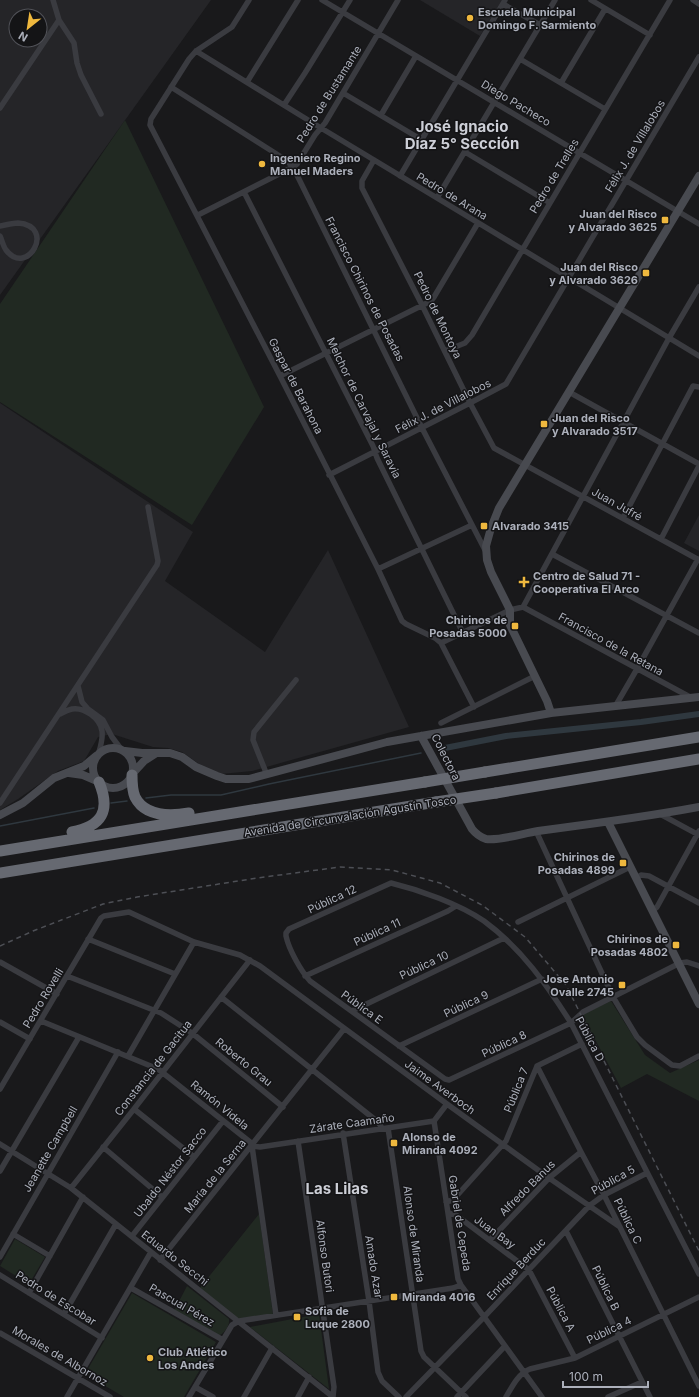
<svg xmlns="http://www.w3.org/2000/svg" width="699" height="1397" viewBox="0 0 699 1397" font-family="Inter,sans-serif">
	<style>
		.built { fill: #252528; fill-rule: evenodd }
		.green { fill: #212922 }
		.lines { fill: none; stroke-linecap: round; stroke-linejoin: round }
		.stream { stroke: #2f383f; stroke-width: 1.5 }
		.canal { stroke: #2f383f; stroke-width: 6 }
		.street { stroke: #3a3b40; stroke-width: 5.5 }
		.secondary { stroke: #484a50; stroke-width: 8 }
		.highway { stroke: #666971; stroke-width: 11 }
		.rail { stroke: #4d4f55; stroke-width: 1.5; stroke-dasharray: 5 4; stroke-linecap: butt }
		.highway-bridge { stroke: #666971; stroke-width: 11 }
		.poi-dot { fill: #efb83e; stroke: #141416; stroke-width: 1.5 }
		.labels { text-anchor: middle; stroke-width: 3; stroke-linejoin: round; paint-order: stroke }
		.poi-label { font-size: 11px; font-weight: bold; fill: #acb0bb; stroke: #141416; text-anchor: start }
		.street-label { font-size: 11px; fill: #acb0bb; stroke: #141416 }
		.district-label { font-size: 15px; font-weight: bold; fill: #cdcfd7; stroke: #141416 }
	</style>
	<rect width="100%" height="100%" fill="#19191b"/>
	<path class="built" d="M0 0H211L0 295ZM16 16H40V40H16Z
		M420 0H502L480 36Z
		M0 403 193 532 165 581 265 652 328 550 409 727 252 771 221 774 205 768 182 752 168 748 153 747 112 734 98 737 84 761 58 771 18 799 0 810Z
		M699 515V551L684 543Z"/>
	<path class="green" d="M125 120 264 407 192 525 0 402V304Z
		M611 1001 645 1055 670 1073 699 1060V1101L647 1074 621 1088 582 1015Z
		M259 1214 273 1314 237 1319 199 1289Z
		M15 1239 45 1257 29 1284 0 1266Z
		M187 1286 229 1319C230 1326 224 1334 218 1336L174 1311Z
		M132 1293 216 1342 184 1397H124L85 1374Z
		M319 1314 329 1389 250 1327Z"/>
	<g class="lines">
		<path class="stream" d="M146 798 171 795H221L269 784 421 753
			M111 803 127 801
			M0 826 94 808"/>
		<path class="canal" d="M445 748 506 736 641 722 699 714"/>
		<path class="street" d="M53 0 59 20 74 43 77 63 81 75 101 114
			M249 0 232 27 196 51 189 59 151 119 150 125 280 376 378 569 402 621 406 624 435 638 441 643 474 707
			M322 0 699 224
			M591 0 650 35
			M693 0 699 4
			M503 4 540 25
			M196 51 321 128 699 356
			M520 59 605 109
			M247 82 298 0
			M561 83 605 9
			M171 87 286 160 293 167 422 428 485 550
			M343 93 422 140
			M284 105 305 73 350 0
			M0 108 59 20
			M381 115 416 56
			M465 152 550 203
			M374 160 362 181V188L422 305 470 403 494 448 699 560
			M400 176 505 0
			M244 192 373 446 377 458 463 633
			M437 198 555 0
			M198 215 293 167 297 164 315 135 325 123 398 0
			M0 226C6 225 13 223 18 223 57 226 27 278 6 250 3 246 2 240 0 236
			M445 351 465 343 472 335 670 0
			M280 376 431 301 434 297 478 223
			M569 392 699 464
			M329 475 470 403 506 384 699 57
			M623 518 692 388 693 386 699 387
			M661 539 699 466
			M552 554 699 633
			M378 569 472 525
			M523 607 690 697
			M441 643 510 610 523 607 669 338 699 287
			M78 686 82 702 88 709 103 720 112 737 121 749
			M616 705 637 669 698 559
			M60 714C64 712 67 710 72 709 84 707 100 718 102 731 103 738 101 745 99 752
			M441 723 535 676
			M267 775 253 740 254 732 296 680
			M0 803 157 565 158 561 148 507
			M660 814 699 835
			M536 831 613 997 637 1037 645 1045 672 1065 680 1066 699 1056
			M636 878 641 875 649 876 699 903
			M652 911 657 907 699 831
			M518 922 630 867
			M88 939 175 974
			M0 962 57 994
			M699 966 687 962 680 963 583 1012 571 1023 449 1080 445 1079 310 981C301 971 289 950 286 936V933L289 929 391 883C420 890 459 904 484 921 521 948 547 985 571 1023L699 1274
			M67 976 161 1013 192 1033 283 1107
			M305 976 448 911 456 906
			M221 997 378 1122 382 1128
			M352 1011 504 938
			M41 1021 158 1069 250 1142 252 1146 276 1315
			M0 1022 30 1039
			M399 1046 542 979
			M128 1056 194 942
			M537 1066 581 1152 604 1195 699 1386
			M0 1089 101 918 104 916 129 912 194 942 240 955 260 966 447 1104 549 1178 620 1227
			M134 1109 194 1157
			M434 1121 458 1279 461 1285 542 1397
			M388 1128 421 1351 424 1357 466 1397
			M343 1133 369 1301 378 1372 382 1381 399 1397
			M298 1141 334 1387 333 1397
			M0 1144 71 1188 333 1397
			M252 1146 260 1147 434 1121 447 1104
			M103 1147 162 1197
			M0 1171 79 1037
			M71 1188 134 1109 250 960
			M446 1202 453 1200 506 1141 537 1066 582 1044
			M448 1213 456 1215 529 1270 575 1358
			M566 1231 650 1397
			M13 1234 50 1256
			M132 1236 223 1121
			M490 1240 549 1178 581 1152
			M0 1257 118 1052
			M160 1260 344 1029
			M0 1275 102 1338
			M131 1288 223 1340
			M29 1293 83 1197
			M64 1314 116 1224
			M0 1333 110 1397
			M195 1387 213 1397
			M67 1397 151 1252
			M189 1397 232 1325 239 1321 453 1288 461 1285
			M244 1397 272 1348
			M298 1397 309 1377
			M406 1397 484 1317 589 1206 604 1195 647 1173
			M457 1397 505 1346
			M506 1397C513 1385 518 1374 530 1369L575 1358 699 1297
			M608 1397 642 1382"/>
		<path class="secondary" d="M551 713 547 701 510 625V610L491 572 487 560 486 546 491 528 499 508 699 176
			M421 736 472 829C476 834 480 837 486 839 500 841 524 833 538 831 592 824 646 817 699 807
			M93 768a20 20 0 1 1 40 0a20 20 0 1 1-40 0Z
			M125 751 142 753H170L182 757 196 767 217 776 226 779H249L387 742 551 713 699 697
			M69 773 83 775 97 781
			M133 773 144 761 155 754
			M0 815 23 803 54 778 84 766 96 756
			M608 822 699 1004"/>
		<path class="highway" d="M485 772 699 737
			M132 775C132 783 132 790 135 797 145 817 171 816 189 813
			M496 793 699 759
			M72 832C102 826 111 811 99 782
			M0 851 425 782
			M0 873 436 802"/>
		<path class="rail" d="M0 946 33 931 103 904 137 897 257 878 340 867 392 870 440 883 482 905 525 937 566 985 699 1251"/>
		<path class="highway-bridge" d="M425 782 485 772
			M436 802 496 793"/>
	</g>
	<g class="poi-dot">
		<circle cx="470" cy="18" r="4"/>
		<circle cx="262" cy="164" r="4"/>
		<rect x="661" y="216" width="8" height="8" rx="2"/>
		<rect x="642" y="269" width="8" height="8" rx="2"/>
		<rect x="540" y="420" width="8" height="8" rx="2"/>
		<rect x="480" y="522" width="8" height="8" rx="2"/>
		<path d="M522 576h4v4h4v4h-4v4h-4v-4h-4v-4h4z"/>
		<rect x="511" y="622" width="8" height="8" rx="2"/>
		<rect x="619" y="859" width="8" height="8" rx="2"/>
		<rect x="672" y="941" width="8" height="8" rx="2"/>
		<rect x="618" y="981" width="8" height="8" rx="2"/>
		<rect x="390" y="1139" width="8" height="8" rx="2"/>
		<rect x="390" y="1293" width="8" height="8" rx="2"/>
		<rect x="293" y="1313" width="8" height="8" rx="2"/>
		<circle cx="150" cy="1358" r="4"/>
	</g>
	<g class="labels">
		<g class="poi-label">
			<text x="478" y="16">Escuela Municipal<tspan x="478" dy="13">Domingo F. Sarmiento</tspan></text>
			<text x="270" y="162">Ingeniero Regino<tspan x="270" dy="13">Manuel Maders</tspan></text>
			<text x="657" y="218" text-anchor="end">Juan del Risco<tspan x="657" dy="13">y Alvarado 3625</tspan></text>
			<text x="638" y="271" text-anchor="end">Juan del Risco<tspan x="638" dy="13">y Alvarado 3626</tspan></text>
			<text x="552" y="422">Juan del Risco<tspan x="552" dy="13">y Alvarado 3517</tspan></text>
			<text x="492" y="530">Alvarado 3415</text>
			<text x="533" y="580">Centro de Salud 71 -<tspan x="533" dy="13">Cooperativa El Arco</tspan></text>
			<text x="507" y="624" text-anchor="end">Chirinos de<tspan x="507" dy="13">Posadas 5000</tspan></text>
			<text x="615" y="861" text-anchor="end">Chirinos de<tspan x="615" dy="13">Posadas 4899</tspan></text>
			<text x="668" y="943" text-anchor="end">Chirinos de<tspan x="668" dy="13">Posadas 4802</tspan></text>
			<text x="614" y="983" text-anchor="end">Jose Antonio<tspan x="614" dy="13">Ovalle 2745</tspan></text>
			<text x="402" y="1141">Alonso de<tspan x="402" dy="13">Miranda 4092</tspan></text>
			<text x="402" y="1301">Miranda 4016</text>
			<text x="305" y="1315">Sofia de<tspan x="305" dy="13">Luque 2800</tspan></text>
			<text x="158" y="1356">Club Atlético<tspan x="158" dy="13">Los Andes</tspan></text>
		</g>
		<g class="street-label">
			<text transform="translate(329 94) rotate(-58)" y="4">Pedro de Bustamante</text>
			<text transform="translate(516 103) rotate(31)" y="4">Diego Pacheco</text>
			<text transform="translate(635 146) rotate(-59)" y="4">Félix J. de Villalobos</text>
			<text transform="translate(554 176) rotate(-59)" y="4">Pedro de Trelles</text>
			<text transform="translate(452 196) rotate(31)" y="4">Pedro de Arana</text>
			<text transform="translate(365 289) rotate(63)" y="4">Francisco Chirinos de Posadas</text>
			<text transform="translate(438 315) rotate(64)" y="4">Pedro de Montoya</text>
			<text transform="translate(296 386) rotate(63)" y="4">Gaspar de Barahona</text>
			<text transform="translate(443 406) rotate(-27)" y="4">Félix J. de Villalobos</text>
			<text transform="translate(364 408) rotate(64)" y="4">Melchor de Carvajal y Saravia</text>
			<text transform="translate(617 504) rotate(29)" y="4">Juan Jufré</text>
			<text transform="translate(611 644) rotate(29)" y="4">Francisco de la Retana</text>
			<text transform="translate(446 757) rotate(63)" y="4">Colectora</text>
			<text transform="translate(350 816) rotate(-9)" y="4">Avenida de Circunvalación Agustín Tosco</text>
			<text transform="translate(332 899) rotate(-25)" y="4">Pública 12</text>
			<text transform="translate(377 932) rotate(-25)" y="4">Pública 11</text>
			<text transform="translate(424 965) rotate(-25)" y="4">Pública 10</text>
			<text transform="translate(43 998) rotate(-59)" y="4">Pedro Rovelli</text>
			<text transform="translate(466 1004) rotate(-25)" y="4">Pública 9</text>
			<text transform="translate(362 1007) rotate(36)" y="4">Pública E</text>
			<text transform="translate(590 1039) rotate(62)" y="4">Pública D</text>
			<text transform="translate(504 1044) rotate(-25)" y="4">Pública 8</text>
			<text transform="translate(244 1062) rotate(39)" y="4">Roberto Grau</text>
			<text transform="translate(153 1068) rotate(-52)" y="4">Constancia de Gacitua</text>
			<text transform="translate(440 1087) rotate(36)" y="4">Jaime Averboch</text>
			<text transform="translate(516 1090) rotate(-68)" y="4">Pública 7</text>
			<text transform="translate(220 1105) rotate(39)" y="4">Ramón Videla</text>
			<text transform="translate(352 1123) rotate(-8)" y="4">Zárate Caamaño</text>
			<text transform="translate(50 1149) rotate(-60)" y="4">Jeanette Campbell</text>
			<text transform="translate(170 1172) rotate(-52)" y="4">Ubaldo Néstor Sacco</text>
			<text transform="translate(215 1176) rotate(-51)" y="4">María de la Serna</text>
			<text transform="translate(613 1180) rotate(-29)" y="4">Pública 5</text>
			<text transform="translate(527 1188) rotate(-45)" y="4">Alfredo Banus</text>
			<text transform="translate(628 1221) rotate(64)" y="4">Pública C</text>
			<text transform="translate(460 1223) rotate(81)" y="4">Gabriel de Cepeda</text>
			<text transform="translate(495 1232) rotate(36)" y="4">Juan Bay</text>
			<text transform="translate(414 1234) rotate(82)" y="4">Alonso de Miranda</text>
			<text transform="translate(325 1256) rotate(82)" y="4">Alfonso Butori</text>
			<text transform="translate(175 1258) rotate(38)" y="4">Eduardo Secchi</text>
			<text transform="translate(374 1267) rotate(81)" y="4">Amado Azar</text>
			<text transform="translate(516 1269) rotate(-47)" y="4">Enrique Berduc</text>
			<text transform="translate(606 1288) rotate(64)" y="4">Pública B</text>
			<text transform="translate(56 1298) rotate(32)" y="4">Pedro de Escobar</text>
			<text transform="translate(182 1305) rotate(30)" y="4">Pascual Pérez</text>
			<text transform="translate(561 1309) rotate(62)" y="4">Pública A</text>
			<text transform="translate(609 1330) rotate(-26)" y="4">Pública 4</text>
			<text transform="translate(60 1356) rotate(30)" y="4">Morales de Albornoz</text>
		</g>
		<g class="district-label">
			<text x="462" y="132">José Ignacio<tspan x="462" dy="17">Díaz 5° Sección</tspan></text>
			<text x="337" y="1194">Las Lilas</text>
		</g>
	</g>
	<g transform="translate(28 28) rotate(210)"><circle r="19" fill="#141416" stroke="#515258"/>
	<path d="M0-3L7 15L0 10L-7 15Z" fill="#efb83e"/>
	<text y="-6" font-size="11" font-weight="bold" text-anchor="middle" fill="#acb0bb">N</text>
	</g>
	<path d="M563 1381v6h85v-6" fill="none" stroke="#acb0bb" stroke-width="2"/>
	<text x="569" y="1381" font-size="12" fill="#acb0bb" stroke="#141416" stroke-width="3" paint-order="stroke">100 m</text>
</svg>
